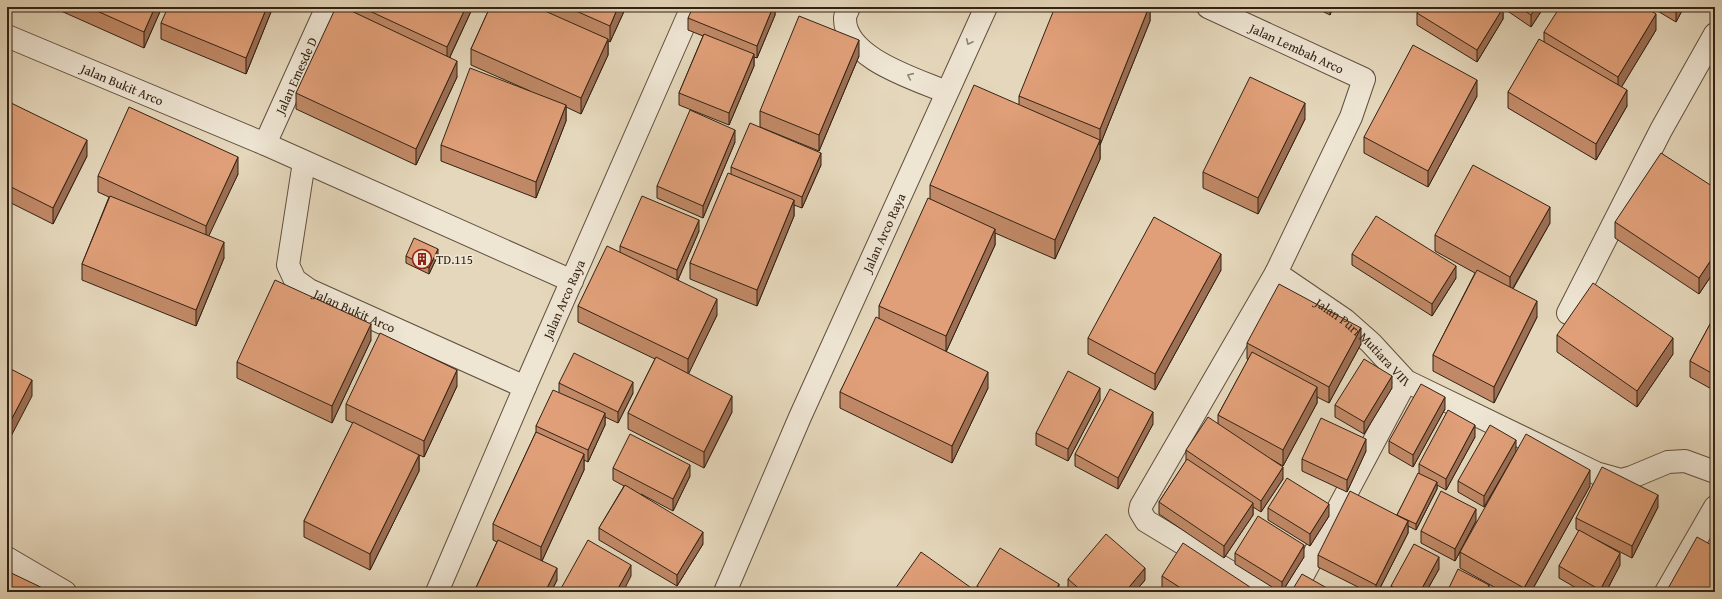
<svg xmlns="http://www.w3.org/2000/svg" width="1722" height="599" viewBox="0 0 1722 599" font-family="'Gentium Book Plus',serif">
	<style>
		.lines { fill: none; stroke-linecap: round; stroke-linejoin: round }
		.minor-casing { stroke: #604f3e; stroke-width: 24 }
		.minor { stroke: #eee5d3; stroke-width: 22 }
		.wall { fill: #c18967; stroke: #332214 }
		.shaded-wall { fill: #9d6f54; stroke: #332214 }
		.building { fill: #e09f78; stroke: #332214 }
		.oneway { stroke: #908474 }
		.labels { text-anchor: middle; stroke-width: 3.5; stroke-linejoin: round; paint-order: stroke }
		.street-label { font-size: 13px; fill: #332214; stroke: #eee5d3 }
		.poi-label { font-size: 13px; fill: #332214; stroke: #eee5d3; text-anchor: start }
	</style>
	<rect width="100%" height="100%" fill="#e5d7bb"/>
	<filter id="stains"><feTurbulence type="fractalNoise" baseFrequency=".005" numOctaves="4"/><feColorMatrix values="0 0 0 0 .2 0 0 0 0 .09 0 0 0 0 .02 0 0 0 .5 -.17"/></filter>
	<radialGradient id="worn" r=".72"><stop offset=".6" stop-color="#630" stop-opacity="0"/><stop offset="1" stop-color="#630" stop-opacity=".3"/></radialGradient>
	<g class="lines">
		<g class="minor-casing">
			<g id="minor">
				<path d="M849 7C848 10 845 15 845 18 844 58 916 79 946 92"/>
				<path id="s1" d="M1208 7 1364 79 1351 117 1276 273 1345 320 1371 343 1406 381 1596 473 1621 480 1632 477 1668 462 1685 461 1715 472"/>
				<path id="s2" d="M7 36 265 144 572 281"/>
				<path id="s3" d="M265 144 327 7"/>
				<path id="s4" d="M304 162 288 265 295 280 309 290 525 387"/>
				<path d="M1568 313 1661 130 1715 34"/>
				<path d="M7 558 65 592"/>
				<path id="s5" d="M437 592 525 387 692 7"/>
				<path id="s6" d="M725 592 800 417 986 7"/>
				<path d="M1263 592 1146 521 1140 511 1141 506 1276 273"/>
				<path d="M1294 592 1406 381"/>
				<path d="M1666 592 1715 507"/>
			</g>
		</g>
		<use href="#minor" class="minor"/>
	</g>
	<path class="wall" d="M52 7H162L144 48Z
		M273 7 246 74 161 39V23Z
		M352 7H473L450 57 457 77 416 165 296 109V93L352 11Z
		M490 7H626L610 42 608 41V55L581 114 566 107V121L536 198 441 161V145L530 91 471 65V49Z
		M775 7V15L757 58 754 57V66L729 125 679 105V93L703 36 688 30V18Z
		M1150 7V21L1100 145V159L1055 259 995 233V245L946 352 988 388 952 463 840 408V392L879 319V306L930 199V185L1019 104V96Z
		M1314 7H1333L1330 15Z
		M1421 7H1544L1531 27 1503 8V19L1477 62 1417 25V13Z
		M1651 7H1684L1676 22Z
		M1656 30 1621 87 1627 106 1596 160 1508 108V92L1544 42V32Z
		M859 56 819 151 760 127V111Z
		M1477 96 1428 187 1364 153V137Z
		M7 101 87 156 53 224 7 201Z
		M1305 119 1258 214 1203 188V172Z
		M735 142 703 218 657 198V186Z
		M821 165 802 208 794 205V216L757 306 690 279V263L731 174V167Z
		M238 174 208 236 224 258 196 326 82 280V264L109 197 98 192V176Z
		M1715 188V270L1699 294 1615 238V222Z
		M1550 223 1513 289 1537 317 1494 403 1433 371V355L1475 273 1435 251V235Z
		M699 231 678 280 717 315 688 374 732 412 704 468 628 429V413L655 359 578 322V306L620 253V246Z
		M1352 254 1456 278 1432 316 1352 265Z
		M438 255 429 274 406 263V256Z
		M1221 270 1155 390 1088 354V338Z
		M1715 315V391L1690 377V361Z
		M1557 335 1673 354 1637 407 1557 352Z
		M371 340 332 423 237 378V362Z
		M1247 343 1361 344 1329 403 1317 397V403L1283 466 1271 459 1283 479 1261 512 1253 507V515L1224 558 1159 514V502L1186 461V450L1218 424V415L1248 360 1247 359Z
		M559 383 633 393 618 423 605 417V425L588 462 584 460V470L542 561 557 580 551 592H474L497 542 493 540V524L536 432V426L559 392Z
		M457 386 424 457 419 455V471L370 570 304 537V521L353 423 346 420V404Z
		M1392 388 1364 434 1335 417V405Z
		M1100 400 1068 461 1036 445V433Z
		M1445 409 1413 467 1389 453V441Z
		M1153 424 1118 489 1075 466V454Z
		M1475 437 1446 490 1437 485V489L1416 530 1408 526V533L1378 592H1368L1318 567V555L1397 515 1419 473V464Z
		M1366 451 1347 492 1302 471V459Z
		M1516 452 1484 507 1458 492V481Z
		M613 468 690 476 673 511 641 494 703 544 677 586 599 540V528L624 486 613 480Z
		M1590 486 1531 592H1503L1460 568V552L1455 561 1421 543V531L1476 521 1460 550Z
		M1658 507 1632 558 1597 540 1620 565 1606 592H1583L1559 578V566L1579 531 1576 529V518Z
		M1268 508 1329 516 1310 546 1268 520Z
		M1235 553 1304 557 1282 592H1280L1235 564Z
		M1439 569 1426 592H1391V586Z
		M1162 576 1250 592H1169L1162 588Z
		M1068 579 1145 580 1135 592H1069L1068 591Z
		M977 586 1059 592H977Z"/>
	<path class="shaded-wall" d="M155 7H162L144 48V32Z
		M267 7H273L246 74V58Z
		M466 7H473L447 63V47Z
		M618 7H626L610 42V26Z
		M773 7H775V15L757 58V46Z
		M1149 7H1150V21L1100 145V129Z
		M1330 7H1333L1330 15Z
		M1536 7H1544L1531 27V15Z
		M1676 7H1684L1676 22Z
		M1503 8V19L1477 62V50Z
		M1656 14V30L1618 93V77Z
		M608 39V55L581 114V98Z
		M859 40V56L819 151V135Z
		M754 54V66L729 125V113Z
		M457 61V77L416 165V149Z
		M1477 80V96L1428 187V171Z
		M1627 90V106L1596 160V144Z
		M1305 103V119L1258 214V198Z
		M566 105V121L536 198V182Z
		M735 130V142L703 218V206Z
		M87 140V156L53 224V208Z
		M1100 140V159L1055 259V240Z
		M821 153V165L802 208V197Z
		M238 157V174L206 242V226Z
		M794 200V216L757 306V290Z
		M1550 207V223L1510 293V277Z
		M699 220V231L677 282V270Z
		M995 229V245L946 352V336Z
		M224 242V258L196 326V310Z
		M438 249V255L429 274V268Z
		M1221 254V270L1155 390V374Z
		M1715 254V270L1699 294V278Z
		M1456 266V278L1432 316V304Z
		M717 299V315L688 375V359Z
		M1537 301V317L1494 403V387Z
		M371 324V340L332 423V406Z
		M1361 328V344L1329 403V387Z
		M1673 338V354L1637 407V391Z
		M457 370V386L424 457V441Z
		M988 372V388L952 463V446Z
		M1392 376V388L1364 434V422Z
		M32 380V396L7 444V428Z
		M633 382V393L618 423V412Z
		M1317 387V403L1283 466V450Z
		M1100 388V400L1068 461V449Z
		M732 396V412L704 468V452Z
		M1445 397V409L1413 467V455Z
		M1153 412V424L1118 489V478Z
		M605 413V425L588 462V450Z
		M1475 425V437L1446 490V479Z
		M1366 439V451L1347 492V480Z
		M1516 440V452L1484 507V496Z
		M584 454V470L541 563V547Z
		M419 455V471L370 570V554Z
		M690 465V476L673 511V499Z
		M1283 467V479L1261 512V501Z
		M1590 470V486L1531 592H1524V588Z
		M1437 482V489L1416 530V524Z
		M1658 495V507L1632 558V546Z
		M1253 503V515L1224 558V546Z
		M1329 504V516L1310 546V534Z
		M1476 509V521L1455 561V549Z
		M1408 521V533L1378 592H1376V585Z
		M703 532V544L677 586V575Z
		M1304 545V557L1282 592V582Z
		M1620 553V565L1606 592H1600V590Z
		M1439 557V569L1426 592H1420Z
		M631 565V576L623 592H616Z
		M557 568V580L551 592H545Z
		M1145 568V580L1135 592H1125Z
		M1059 584V592H1055Z
		M1489 585V592H1486Z
		M1250 587V592H1247Z"/>
	<path class="building" d="M88 7H155L144 32Z
		M168 7H267L246 58 161 23Z
		M336 7H343L457 61 416 149 296 93Z
		M361 7H466L447 47Z
		M490 7H536L608 39 581 98 471 49Z
		M567 7H618L610 26Z
		M693 7H773L757 46 688 18Z
		M1055 7H1149L1100 129 1019 96Z
		M1421 7H1502L1503 8 1477 50 1417 13Z
		M1519 7H1536L1531 15Z
		M1560 7H1645L1656 14 1618 77 1544 32Z
		M799 16 859 40 819 135 760 111Z
		M704 34 754 54 729 113 679 93Z
		M1539 39 1627 90 1596 144 1508 92Z
		M1413 45 1477 80 1428 171 1364 137Z
		M470 68 566 105 536 182 441 145Z
		M1250 77 1305 103 1258 198 1203 172Z
		M974 85 1100 140 1055 240 930 185Z
		M7 101 87 140 53 208 7 185Z
		M129 107 238 157 206 226 98 176Z
		M690 110 735 130 703 206 657 186Z
		M750 123 821 153 802 197 731 167Z
		M1661 153 1715 188V254L1699 278 1615 222Z
		M1473 165 1550 207 1510 277 1435 235Z
		M728 173 794 200 757 290 690 263Z
		M110 196 224 242 196 310 82 264Z
		M642 196 699 220 677 270 620 246Z
		M928 198 995 229 946 336 879 306Z
		M1376 216 1456 266 1432 304 1352 254Z
		M1154 217 1221 254 1155 374 1088 338Z
		M414 238 438 249 429 268 406 256Z
		M607 246 717 299 688 359 578 306Z
		M1477 270 1537 301 1494 387 1433 355Z
		M275 280 371 324 332 406 237 362Z
		M1593 283 1673 338 1637 391 1557 335Z
		M1279 284 1361 328 1329 387 1247 343Z
		M1715 315V375L1690 361Z
		M876 317 988 372 952 446 840 392Z
		M380 333 457 370 424 441 346 404Z
		M1252 352 1317 387 1283 450 1218 415Z
		M574 353 633 382 618 412 559 383Z
		M656 357 732 396 704 452 628 413Z
		M1364 359 1392 376 1364 422 1335 405Z
		M7 367 32 380 7 428Z
		M1068 371 1100 388 1068 449 1036 433Z
		M1421 384 1445 397 1413 455 1389 441Z
		M1110 389 1153 412 1118 478 1075 454Z
		M553 390 605 413 588 450 536 426Z
		M1448 410 1475 425 1446 479 1419 464Z
		M1208 417 1283 467 1261 501 1186 450Z
		M1321 418 1366 439 1347 480 1302 459Z
		M353 422 419 455 370 554 304 521Z
		M1490 425 1516 440 1484 496 1458 481Z
		M536 432 584 454 541 547 493 524Z
		M630 434 690 465 673 499 613 468Z
		M1526 434 1590 470 1524 588 1460 552Z
		M1187 459 1253 503 1224 546 1159 502Z
		M1602 467 1658 495 1632 546 1576 518Z
		M1418 473 1437 482 1416 524 1397 515Z
		M1287 478 1329 504 1310 534 1268 508Z
		M625 485 703 532 677 575 599 528Z
		M1350 491 1408 521 1376 585 1318 555Z
		M1441 491 1476 509 1455 549 1421 531Z
		M1258 516 1304 545 1282 582 1235 553Z
		M1579 530 1620 553 1600 590 1559 566Z
		M1106 534 1145 568 1125 592H1083L1068 579Z
		M1697 537 1715 547V592H1666Z
		M498 540 557 568 545 592H474Z
		M588 540 631 565 616 592H559Z
		M1183 543 1250 587 1247 592H1187L1162 576Z
		M1414 544 1439 557 1420 592H1402L1391 586Z
		M1000 548 1059 584 1055 592H986L977 586Z
		M921 552 977 592H893Z
		M1458 569 1489 585 1486 592H1447Z
		M7 571 51 592H7Z
		M1302 574 1334 592H1291Z
		M1160 589 1166 592H1159Z"/>
	<defs><path id="oneway-chevron" d="M-2-3.5L2.5 0L-2 3.5" fill="none" stroke-width="1.6" stroke-linecap="round" stroke-linejoin="round"/></defs>
	<g class="oneway">
		<use href="#oneway-chevron" transform="translate(969 42) rotate(115)"/>
		<use href="#oneway-chevron" transform="translate(910 76) rotate(-156)"/>
	</g>
	<defs>
		<g id="building-ring" transform="scale(1)"><circle r="9.5" fill="#eee5d3" stroke="#8f2418" stroke-width="1.5"/><path d="M-4-6H4V6H1V3H-1V6H-4ZM-2.5-4.3h1.7v1.8h-1.7ZM.8-4.3h1.7v1.8H.8ZM-2.5-1h1.7V.8h-1.7ZM.8-1h1.7V.8H.8Z" fill="#8f2418"/></g>
	</defs>
	<g fill-rule="evenodd">
		<use href="#building-ring" x="422" y="259"/>
	</g>
	<g class="labels">
		<g class="street-label">
			<text dy="5" stroke="none"><textPath href="#s1" startOffset="98">Jalan Lembah Arco</textPath></text>
			<text dy="5" stroke="none"><textPath href="#s3" startOffset="75">Jalan Emesde D</textPath></text>
			<text dy="5" stroke="none"><textPath href="#s2" startOffset="125">Jalan Bukit Arco</textPath></text>
			<text dy="5" stroke="none"><textPath href="#s6" startOffset="393">Jalan Arco Raya</textPath></text>
			<text dy="5" stroke="none"><textPath href="#s5" startOffset="319">Jalan Arco Raya</textPath></text>
			<text dy="5" stroke="none"><textPath href="#s4" startOffset="188">Jalan Bukit Arco</textPath></text>
			<text dy="5" stroke="none"><textPath href="#s1" startOffset="496">Jalan Puri Mutiara VIII</textPath></text>
		</g>
		<g class="poi-label">
			<text x="436" y="264">TD.115</text>
		</g>
	</g>
	<rect width="1722" height="599" fill="none" stroke="#e5d7bb" stroke-width="24"/>
	<rect x="8" y="8" width="1706" height="583" fill="none" stroke="#332214" stroke-width="2"/>
	<rect x="12" y="12" width="1698" height="575" fill="none" stroke="#332214"/>
	<rect width="100%" height="100%" filter="url(#stains)"/>
	<rect width="100%" height="100%" fill="url(#worn)"/>
</svg>
